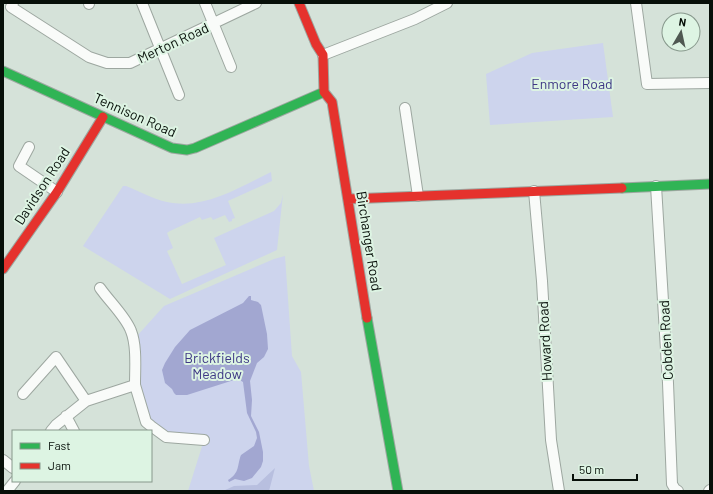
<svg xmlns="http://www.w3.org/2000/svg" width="713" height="494" viewBox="0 0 713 494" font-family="Barlow,sans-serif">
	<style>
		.green { fill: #cdd4ed }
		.forest { fill: #b8bfdf }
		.water { fill: #a2a7d1 }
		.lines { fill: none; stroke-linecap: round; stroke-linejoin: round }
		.street-casing { stroke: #9da7a0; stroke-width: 12 }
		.fast-casing { stroke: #9da7a0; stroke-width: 11 }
		.jam-casing { stroke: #9da7a0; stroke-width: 11 }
		.street { stroke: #f9fbf9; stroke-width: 10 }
		.fast { stroke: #30b455; stroke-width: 9 }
		.jam { stroke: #e5322d; stroke-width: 9 }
		.labels { text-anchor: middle; stroke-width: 4; stroke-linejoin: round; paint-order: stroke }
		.street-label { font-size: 14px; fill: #070f09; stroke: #ddf4e3 }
		.park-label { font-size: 14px; fill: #3e3885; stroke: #ddf4e3 }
	</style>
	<rect width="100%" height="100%" fill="#d5e2d9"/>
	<path class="green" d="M603 43 613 117 490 125 486 74 532 53Z
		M271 172 272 181 228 201 235 218 232 219V221L229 222 225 215 213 220 211 217 202 220 200 217 170 231 167 233 173 248 167 251 182 284 226 265 214 238 274 211 281 203 283 194 277 250 170 299 83 246 123 186H126C139 191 153 199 167 202 204 210 238 188 271 172Z
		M285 256 292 356 301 372 309 466 314 491H188L204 440 167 435 142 424 136 337 164 306 274 259Z"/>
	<path class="forest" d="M275 468 269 491H223L234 486 257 485Z"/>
	<path class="water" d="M249 296H251V300L258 302 261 305 267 334 268 349 264 357 257 363 250 381 252 400 251 416 259 432 263 452V461L261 467 252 478 244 481 235 479 229 482 228 480C240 473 237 465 241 455L254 446 257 438 256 432 247 413 243 382 238 379 234 380 187 395H176L174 393 172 389 165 383 162 370 165 363 175 347 190 330 243 303Z"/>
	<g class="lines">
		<g class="street-casing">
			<path id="street" d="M13 3 11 7 89 57 107 63H130L256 3
				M142 3 179 95
				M205 3 231 67
				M636 3 647 84 710 83
				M89 4V3
				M323 55 415 19 447 3
				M405 108 418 196
				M29 147 19 166 57 192
				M656 186 668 383 672 484 675 489 678 491
				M534 191 542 281 551 440 559 491
				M100 288C109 301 126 317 131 331 137 346 135 369 135 385
				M23 394 56 357 86 401
				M66 416 74 431
				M51 431 56 425 86 401 135 385 146 422 151 426 166 437 204 440
				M3 460 13 468
				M7 491 15 481
				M709 491 710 490"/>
		</g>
		<g class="fast-casing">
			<path id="fast" d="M3 71 172 148 187 150 195 148 324 92
				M622 188 710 184
				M367 318 398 491"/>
		</g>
		<g class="jam-casing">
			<path id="jam" d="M299 3 316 44 323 55 324 92 332 102 367 318
				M348 199 622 188
				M3 269 57 192 103 117"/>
		</g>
		<use href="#street" class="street"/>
		<use href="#fast" class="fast"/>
		<use href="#jam" class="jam"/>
	</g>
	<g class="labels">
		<g class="street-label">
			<text transform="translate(173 43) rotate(-25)" y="5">Merton Road</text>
			<text transform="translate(135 115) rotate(24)" y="5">Tennison Road</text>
			<text transform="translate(42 186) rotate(-57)" y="5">Davidson Road</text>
			<text transform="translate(369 241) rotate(81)" y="5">Birchanger Road</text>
			<text transform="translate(666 340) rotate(-93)" y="5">Cobden Road</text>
			<text transform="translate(545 341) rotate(-93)" y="5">Howard Road</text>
		</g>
		<g class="park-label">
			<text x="572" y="89">Enmore Road</text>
			<text x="217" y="363">Brickfields<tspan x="217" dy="16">Meadow</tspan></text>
		</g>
	</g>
	<rect width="713" height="494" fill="none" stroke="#070f09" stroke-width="8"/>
	<rect x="12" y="430" width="140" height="52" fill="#ddf4e3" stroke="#87988c"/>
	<rect x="20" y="443" width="20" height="6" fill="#30b455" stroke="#87988c"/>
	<text x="48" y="450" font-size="12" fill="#070f09">Fast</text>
	<rect x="20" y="463" width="20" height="6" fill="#e5322d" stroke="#87988c"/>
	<text x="48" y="470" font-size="12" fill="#070f09">Jam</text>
	<g transform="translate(681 32) rotate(9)"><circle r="19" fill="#ddf4e3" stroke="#87988c"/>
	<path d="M0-3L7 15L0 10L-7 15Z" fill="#4f5952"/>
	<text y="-6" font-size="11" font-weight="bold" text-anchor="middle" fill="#070f09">N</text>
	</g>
	<path d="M573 474v6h64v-6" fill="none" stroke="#070f09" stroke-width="2"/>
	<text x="579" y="474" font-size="12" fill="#070f09" stroke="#ddf4e3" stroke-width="3" paint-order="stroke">50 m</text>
</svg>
